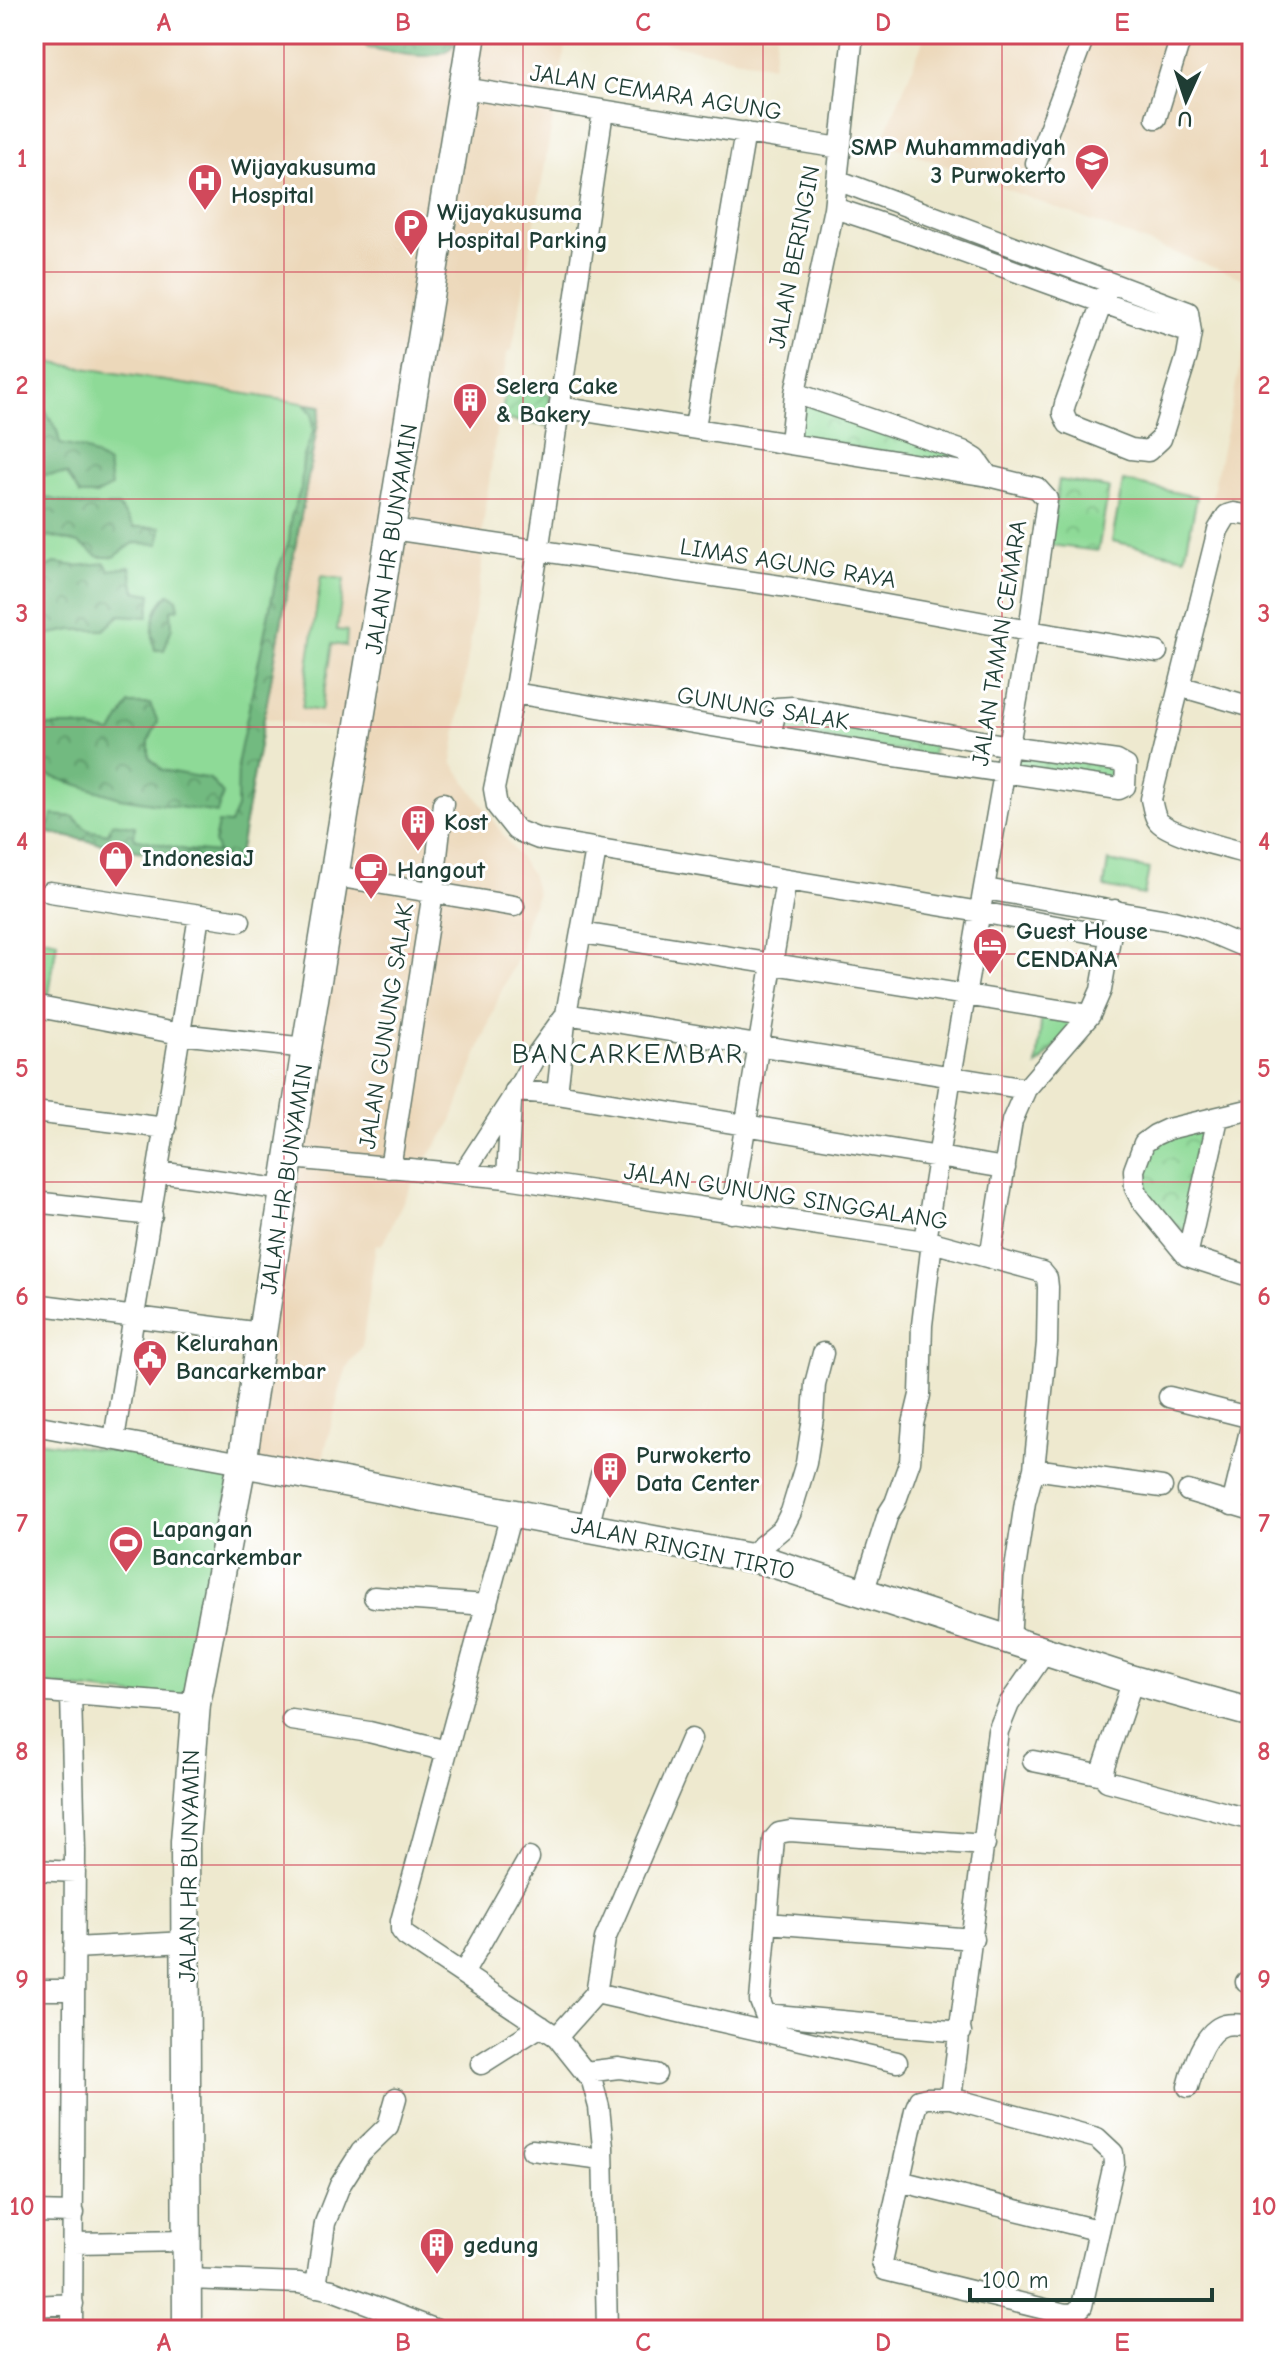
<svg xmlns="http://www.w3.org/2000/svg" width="1286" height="2364" viewBox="0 0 1286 2364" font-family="'Comic Neue',sans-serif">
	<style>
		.built { fill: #ecd8ba }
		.grass { fill: #8eda97; stroke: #568c66; stroke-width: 2 }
		.forest { fill: url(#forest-crowns); stroke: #487c5a; stroke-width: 2 }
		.park { fill: url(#park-crowns); stroke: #568c66; stroke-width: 2 }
		.garden { fill: url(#garden-furrows); stroke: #568c66; stroke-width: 2 }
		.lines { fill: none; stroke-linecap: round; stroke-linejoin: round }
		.street-casing { stroke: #67796a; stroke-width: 23 }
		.secondary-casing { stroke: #67796a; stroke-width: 31 }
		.street { stroke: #fff; stroke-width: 20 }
		.secondary { stroke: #fff; stroke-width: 28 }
		.grid { fill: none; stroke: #d1495b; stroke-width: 2; stroke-opacity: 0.55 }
		.labels { text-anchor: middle; stroke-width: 6; stroke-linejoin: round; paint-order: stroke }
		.street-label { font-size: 24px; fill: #1f3d34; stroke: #fff }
		.poi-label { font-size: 24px; font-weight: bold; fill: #1f3d34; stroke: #fff; text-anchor: start }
		.quarter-label { font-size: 28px; letter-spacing: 2px; fill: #1f3d34; stroke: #fff }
		.neatline { fill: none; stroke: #d1495b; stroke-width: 3 }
		.grid-label { font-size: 26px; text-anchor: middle; font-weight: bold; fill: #d1495b }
	</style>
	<defs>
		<pattern id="forest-crowns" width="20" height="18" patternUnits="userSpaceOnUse" patternTransform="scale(2)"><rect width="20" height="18" fill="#72ba80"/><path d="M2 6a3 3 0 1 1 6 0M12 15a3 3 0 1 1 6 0" fill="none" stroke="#5d986a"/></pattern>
		<pattern id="park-crowns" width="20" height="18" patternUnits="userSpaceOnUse" patternTransform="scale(2)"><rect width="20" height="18" fill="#8eda97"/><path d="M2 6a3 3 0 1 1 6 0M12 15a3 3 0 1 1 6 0" fill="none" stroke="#7abc83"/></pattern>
		<pattern id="garden-furrows" width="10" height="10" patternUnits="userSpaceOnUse" patternTransform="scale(2)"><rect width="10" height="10" fill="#8eda97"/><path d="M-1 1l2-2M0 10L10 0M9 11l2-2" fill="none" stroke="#7abc83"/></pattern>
	</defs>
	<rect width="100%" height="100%" fill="#fff"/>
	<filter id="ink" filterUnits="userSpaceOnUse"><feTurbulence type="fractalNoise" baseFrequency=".0125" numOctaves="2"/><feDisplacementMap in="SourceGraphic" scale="16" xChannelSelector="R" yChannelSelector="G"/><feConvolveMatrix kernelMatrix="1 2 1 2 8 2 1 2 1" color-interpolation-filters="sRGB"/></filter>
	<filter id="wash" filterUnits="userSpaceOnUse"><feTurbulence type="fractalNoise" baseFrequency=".006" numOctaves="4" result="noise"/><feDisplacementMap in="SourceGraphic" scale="32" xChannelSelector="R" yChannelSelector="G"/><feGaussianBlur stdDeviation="1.8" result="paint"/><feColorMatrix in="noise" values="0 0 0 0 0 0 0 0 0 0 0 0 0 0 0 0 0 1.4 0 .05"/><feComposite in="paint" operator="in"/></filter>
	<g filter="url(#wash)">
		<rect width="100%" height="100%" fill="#eee9cf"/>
		<path class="built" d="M34 34H577L576 44H566L518 319 512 350 507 353 483 526 482 566 452 762 531 874 537 895 525 922 520 951 500 994 450 1126 418 1171 384 1241 381 1245 376 1244 362 1347 347 1367 342 1382 324 1454 321 1478 242 1463 358 733 264 718 321 406 34 359Z
			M625 34H777L772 66Z
			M906 34H1252V282L882 142 924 38Z
			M1252 309V501L1212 496Z"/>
		<path class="grass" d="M34 360 321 406 236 871 45 832 34 898Z
			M1123 481 1197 497 1185 557 1112 541Z
			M321 576 344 579 337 630 347 631 346 646 332 644 321 711 302 708Z
			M1108 861 1149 869 1144 895 1104 887Z
			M34 936 57 941 48 1001 34 999Z
			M34 1441 231 1466 201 1704 34 1683Z"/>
		<path class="forest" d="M365 34H415L435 37 436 34H463C443 69 401 53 368 48L365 43Z
			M304 404 321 406 236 871 45 832 53 815 74 817 87 830 108 834 112 823 135 826 134 838 186 850 218 853 214 842 218 823 230 824 237 808 238 760 278 569 289 541 291 517 301 488 303 459 313 432 312 413Z
			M34 409H44L57 430 60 444 84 449 108 464 111 487 96 495H80L67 474 34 475Z
			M34 495 84 506H118L134 527H161L159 544 134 543 114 557H99L79 543 49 536 34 546Z
			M54 563 76 566 105 563 109 570 130 567 135 591 151 594 148 617 120 615 104 630H72L34 637V573Z
			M169 594 177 599 179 608 171 610 172 627 164 650H155C150 631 153 607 169 594Z
			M129 704H150L158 722 149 740V757L162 770 210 779 223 794 217 813 120 798 34 771V726H74L112 733Z"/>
		<path class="park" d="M799 400 967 457 977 469 796 438Z
			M1059 480 1109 488 1098 551 1049 545Z
			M782 709 936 736 932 756 777 731Z
			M1013 750 1118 766 1116 786 1011 768Z
			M1042 1012 1082 1018 1037 1066Z
			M1210 1126 1186 1233 1146 1199 1139 1186 1143 1155 1154 1142Z"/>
		<path class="garden" d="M506 387 550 394 547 426 501 419Z"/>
	</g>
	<g filter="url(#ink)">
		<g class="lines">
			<g class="street-casing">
				<path id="street" d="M463 88 840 148
					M603 111 538 552 514 693 494 789 497 806 516 830 539 839 980 912 1110 936
					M1156 118 1182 34
					M1036 163 1085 34
					M837 180 1188 312 1191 333 1187 356 1161 439 1148 451 1131 449 1068 424 1063 413 1065 404 1109 283
					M834 208C954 246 1071 294 1191 333
					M795 393 963 451 976 459 988 476
					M560 407 988 476 1037 488 1047 499 1029 631 951 1076 925 1241
					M695 427 745 132
					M790 443 795 393 834 208 853 34
					M1252 516 1234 513 1227 515 1218 530 1151 799C1153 807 1154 818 1160 823 1175 836 1231 849 1252 855
					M392 529 781 586 1029 631 1157 652
					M1179 686 1252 707
					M514 693 887 755 1119 789 1125 786 1126 766 1117 761 1009 746 793 707 777 708 770 734
					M335 876 514 906
					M985 889 1173 921 1200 928 1252 950
					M50 892 240 921
					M582 933 1090 1015
					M44 1008 180 1034 306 1048
					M515 1091 557 1094 1005 1168
					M557 1094 566 1014 1026 1089
					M1252 1109 1168 1129 1155 1135 1144 1143 1134 1170 1135 1188 1141 1200 1187 1256 1252 1277
					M34 1112 166 1128
					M291 1158 507 1178 932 1242 1042 1272 1047 1278 1048 1287 1047 1343 1034 1469 1025 1502 1014 1576 1010 1641
					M390 1168 433 892 443 803
					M159 1172 285 1190
					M463 1174 511 1100 535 1057 566 1014 596 850
					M507 1178 511 1102
					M34 1202 152 1215
					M731 1213 786 880
					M1187 1256 1218 1118
					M990 1258 1012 1121 1026 1089 1090 1015 1101 990 1115 910
					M34 1304 261 1333
					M1169 1397 1252 1418
					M34 1425 242 1463
					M114 1439 199 916
					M1034 1469 1162 1487
					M1188 1491 1252 1510
					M1232 1505 1252 1422
					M511 1514 401 1921V1930L406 1936 557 2037 592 2081 599 2107 603 2147 607 2330
					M588 1528 601 1475
					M747 1558 783 1528 791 1512 806 1463 813 1418 815 1384 823 1353
					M863 1593 888 1514 895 1503 910 1461 913 1424 920 1395 922 1325 932 1242
					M374 1597 487 1605
					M1133 1680 1104 1766 1103 1775 1107 1781 1252 1820
					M34 1691 196 1704
					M71 1694 75 1852 72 2330
					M292 1720 369 1732 447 1751
					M1033 1761 1103 1775
					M34 1870 75 1872
					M767 1923 973 1939
					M74 1948 186 1942
					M463 1974 529 1858
					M1246 1982 1252 1984
					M34 1990H74
					M596 1993 897 2062
					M961 2032 765 2014 760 2001 774 1839 779 1833 790 1831 985 1845
					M557 2037 596 1993 605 1939 691 1739
					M481 2064 541 2026
					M585 2072 619 2068 656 2074
					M1188 2087C1193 2068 1203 2031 1225 2025 1234 2023 1243 2025 1252 2027
					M927 2098H951L1097 2138 1113 2153 1114 2164 1082 2306 1075 2313 1065 2314 885 2270 882 2262 915 2110 919 2100Z
					M951 2098 998 1731 1009 1704 1045 1652
					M532 2150 603 2159
					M899 2181 1097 2230
					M34 2212 74 2213
					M75 2243 187 2241
					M187 2279 299 2283 332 2290 437 2330
					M316 2287 325 2223 340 2185 361 2152 388 2126 396 2098
					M34 2306 73 2304"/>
			</g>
			<g class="secondary-casing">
				<path id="secondary" d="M242 1463 766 1561 1133 1680 1252 1713
					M187 2330 185 1842 196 1704 242 1463 306 1048 472 34"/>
			</g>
			<use href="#street" class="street"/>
			<use href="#secondary" class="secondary"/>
		</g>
	</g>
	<path class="grid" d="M284 34V2330M523 34V2330M763 34V2330M1002 34V2330M34 272H1252M34 499H1252M34 727H1252M34 954H1252M34 1182H1252M34 1410H1252M34 1637H1252M34 1865H1252M34 2092H1252"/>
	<defs>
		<g id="school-pin" transform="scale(1.8)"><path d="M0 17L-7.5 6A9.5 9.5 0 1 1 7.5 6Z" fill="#d1495b" stroke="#fff"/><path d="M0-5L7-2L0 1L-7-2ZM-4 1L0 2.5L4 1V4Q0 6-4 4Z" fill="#fff"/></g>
		<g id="hospital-pin" transform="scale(1.8)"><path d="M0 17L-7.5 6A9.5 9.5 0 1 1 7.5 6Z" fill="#d1495b" stroke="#fff"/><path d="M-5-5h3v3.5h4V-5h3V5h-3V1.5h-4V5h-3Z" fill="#fff"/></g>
		<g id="parking-pin" transform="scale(1.8)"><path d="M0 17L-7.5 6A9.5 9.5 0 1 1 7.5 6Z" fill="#d1495b" stroke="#fff"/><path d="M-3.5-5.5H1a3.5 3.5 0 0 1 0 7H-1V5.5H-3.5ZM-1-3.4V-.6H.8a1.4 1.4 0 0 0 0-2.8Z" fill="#fff"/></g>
		<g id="building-pin" transform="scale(1.8)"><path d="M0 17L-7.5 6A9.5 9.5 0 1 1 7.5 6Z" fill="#d1495b" stroke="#fff"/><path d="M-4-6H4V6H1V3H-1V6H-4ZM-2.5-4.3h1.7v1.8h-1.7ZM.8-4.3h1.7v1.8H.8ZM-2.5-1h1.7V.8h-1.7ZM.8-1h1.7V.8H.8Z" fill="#fff"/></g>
		<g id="shop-pin" transform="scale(1.8)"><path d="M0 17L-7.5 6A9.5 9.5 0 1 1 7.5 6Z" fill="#d1495b" stroke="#fff"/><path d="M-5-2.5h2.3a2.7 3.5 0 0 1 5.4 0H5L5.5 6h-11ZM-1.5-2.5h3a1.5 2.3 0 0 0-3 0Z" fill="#fff"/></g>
		<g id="cafe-pin" transform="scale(1.8)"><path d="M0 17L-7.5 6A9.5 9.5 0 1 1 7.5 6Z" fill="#d1495b" stroke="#fff"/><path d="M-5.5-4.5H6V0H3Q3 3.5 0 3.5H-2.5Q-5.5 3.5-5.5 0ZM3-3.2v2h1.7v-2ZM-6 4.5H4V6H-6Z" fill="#fff"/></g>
		<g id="hotel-pin" transform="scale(1.8)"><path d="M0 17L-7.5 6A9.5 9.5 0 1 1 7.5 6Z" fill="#d1495b" stroke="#fff"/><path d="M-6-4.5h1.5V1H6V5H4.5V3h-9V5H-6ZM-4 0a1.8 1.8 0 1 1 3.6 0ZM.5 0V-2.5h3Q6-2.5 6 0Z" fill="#fff"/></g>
		<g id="civic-pin" transform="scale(1.8)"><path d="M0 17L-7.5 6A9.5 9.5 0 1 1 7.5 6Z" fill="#d1495b" stroke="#fff"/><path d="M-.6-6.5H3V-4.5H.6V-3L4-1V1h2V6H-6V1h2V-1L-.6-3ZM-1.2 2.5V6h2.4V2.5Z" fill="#fff"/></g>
		<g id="stadium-pin" transform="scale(1.8)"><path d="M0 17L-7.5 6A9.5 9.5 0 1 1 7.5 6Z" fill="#d1495b" stroke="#fff"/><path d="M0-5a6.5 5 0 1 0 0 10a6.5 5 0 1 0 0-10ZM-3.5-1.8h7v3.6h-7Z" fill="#fff"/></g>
	</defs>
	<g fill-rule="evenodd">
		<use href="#school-pin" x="1092" y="161"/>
		<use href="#hospital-pin" x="205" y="181"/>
		<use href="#parking-pin" x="411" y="226"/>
		<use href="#building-pin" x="470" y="400"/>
		<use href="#building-pin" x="418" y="822"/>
		<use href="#shop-pin" x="116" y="858"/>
		<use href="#cafe-pin" x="371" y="870"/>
		<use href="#hotel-pin" x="990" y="945"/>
		<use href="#civic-pin" x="150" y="1357"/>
		<use href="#building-pin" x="610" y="1469"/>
		<use href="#stadium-pin" x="126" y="1543"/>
		<use href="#building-pin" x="437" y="2245"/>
	</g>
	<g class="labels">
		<g class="street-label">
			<text transform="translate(656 92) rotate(9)" y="8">JALAN CEMARA AGUNG</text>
			<text transform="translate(794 257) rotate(-79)" y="8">JALAN BERINGIN</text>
			<text transform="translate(391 539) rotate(-81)" y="8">JALAN HR BUNYAMIN</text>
			<text transform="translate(788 563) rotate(9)" y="8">LIMAS AGUNG RAYA</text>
			<text transform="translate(999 643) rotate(-81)" y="8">JALAN TAMAN CEMARA</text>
			<text transform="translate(763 708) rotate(9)" y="8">GUNUNG SALAK</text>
			<text transform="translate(386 1026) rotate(-81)" y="8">JALAN GUNUNG SALAK</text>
			<text transform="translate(286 1179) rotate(-81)" y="8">JALAN HR BUNYAMIN</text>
			<text transform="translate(786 1196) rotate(9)" y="8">JALAN GUNUNG SINGGALANG</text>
			<text transform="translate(683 1548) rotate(12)" y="8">JALAN RINGIN TIRTO</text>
			<text transform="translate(189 1866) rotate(-89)" y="8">JALAN HR BUNYAMIN</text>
		</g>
		<g class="poi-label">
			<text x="1066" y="155" text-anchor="end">SMP Muhammadiyah<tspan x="1066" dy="28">3 Purwokerto</tspan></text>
			<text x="231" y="175">Wijayakusuma<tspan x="231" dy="28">Hospital</tspan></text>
			<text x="437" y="220">Wijayakusuma<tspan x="437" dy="28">Hospital Parking</tspan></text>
			<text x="496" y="394">Selera Cake<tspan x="496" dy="28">&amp; Bakery</tspan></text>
			<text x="444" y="830">Kost</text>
			<text x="142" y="866">IndonesiaJ</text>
			<text x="397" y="878">Hangout</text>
			<text x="1016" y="939">Guest House<tspan x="1016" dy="28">CENDANA</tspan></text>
			<text x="176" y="1351">Kelurahan<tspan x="176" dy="28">Bancarkembar</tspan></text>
			<text x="636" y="1463">Purwokerto<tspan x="636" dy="28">Data Center</tspan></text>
			<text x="152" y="1537">Lapangan<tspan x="152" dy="28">Bancarkembar</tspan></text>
			<text x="463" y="2253">gedung</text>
		</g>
		<g class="quarter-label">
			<text x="628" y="1063">BANCARKEMBAR</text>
		</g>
	</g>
	<rect width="1286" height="2364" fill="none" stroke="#fff" stroke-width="88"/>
	<g transform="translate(1186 100) rotate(183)" stroke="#ffffff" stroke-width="6" paint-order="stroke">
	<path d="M0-6L14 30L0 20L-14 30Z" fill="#1f3d34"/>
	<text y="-12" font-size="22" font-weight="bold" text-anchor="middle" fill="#1f3d34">U</text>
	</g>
	<path d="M970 2288v12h242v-12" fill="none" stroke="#1f3d34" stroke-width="4"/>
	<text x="982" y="2288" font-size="24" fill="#1f3d34" stroke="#ffffff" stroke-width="6" paint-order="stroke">100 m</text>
	<rect x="44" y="44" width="1198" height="2276" class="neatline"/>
	<g class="grid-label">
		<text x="164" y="31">A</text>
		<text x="403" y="31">B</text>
		<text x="643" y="31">C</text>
		<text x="883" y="31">D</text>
		<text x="1122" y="31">E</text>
		<text x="22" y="167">1</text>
		<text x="1264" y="167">1</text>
		<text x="22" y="394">2</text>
		<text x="1264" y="394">2</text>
		<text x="22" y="622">3</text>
		<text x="1264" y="622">3</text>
		<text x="22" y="850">4</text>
		<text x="1264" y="850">4</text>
		<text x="22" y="1077">5</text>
		<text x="1264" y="1077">5</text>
		<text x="22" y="1305">6</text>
		<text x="1264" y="1305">6</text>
		<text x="22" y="1532">7</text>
		<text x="1264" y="1532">7</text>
		<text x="22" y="1760">8</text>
		<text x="1264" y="1760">8</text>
		<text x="22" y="1988">9</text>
		<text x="1264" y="1988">9</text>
		<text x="22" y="2215">10</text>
		<text x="1264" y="2215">10</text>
		<text x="164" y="2351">A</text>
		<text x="403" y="2351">B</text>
		<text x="643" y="2351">C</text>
		<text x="883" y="2351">D</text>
		<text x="1122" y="2351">E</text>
	</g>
</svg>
